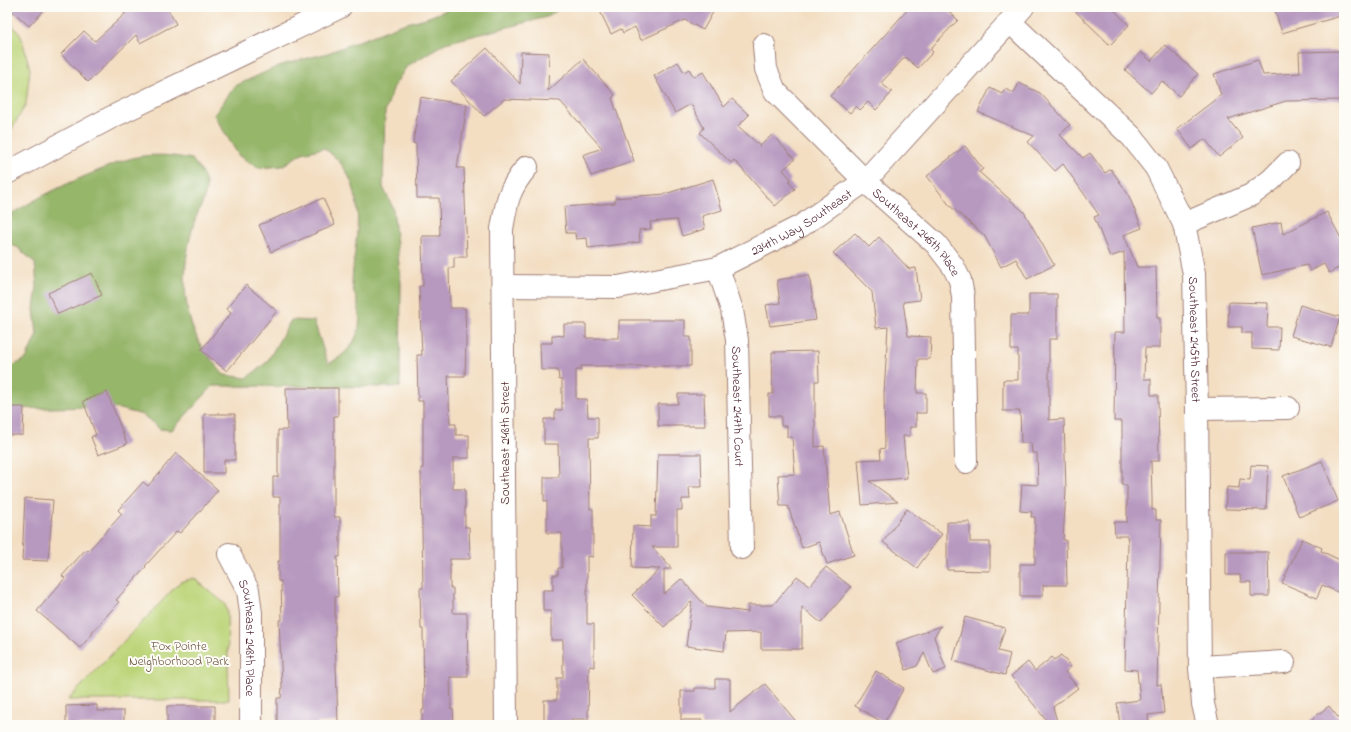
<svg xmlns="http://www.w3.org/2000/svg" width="1351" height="732" viewBox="0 0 1351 732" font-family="'Indie Flower',sans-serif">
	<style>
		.green { fill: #bdd57a; stroke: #847a52 }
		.forest { fill: #96b66a; stroke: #706a4a }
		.building { fill: #b799bf }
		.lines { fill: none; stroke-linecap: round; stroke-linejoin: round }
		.minor-casing { stroke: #9e7e76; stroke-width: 24 }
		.major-casing { stroke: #9e7e76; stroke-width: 24 }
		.minor { stroke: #fff; stroke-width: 22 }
		.major { stroke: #fff; stroke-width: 22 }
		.labels { text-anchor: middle; stroke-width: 4; stroke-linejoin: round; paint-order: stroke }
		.street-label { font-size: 13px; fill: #4a1f2b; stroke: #fdfcf7 }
		.park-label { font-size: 13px; fill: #6c5643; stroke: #fdfcf7 }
	</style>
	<rect width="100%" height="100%" fill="#fdfcf7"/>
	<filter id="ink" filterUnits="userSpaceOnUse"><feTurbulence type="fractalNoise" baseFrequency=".025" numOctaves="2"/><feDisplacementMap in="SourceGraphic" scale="8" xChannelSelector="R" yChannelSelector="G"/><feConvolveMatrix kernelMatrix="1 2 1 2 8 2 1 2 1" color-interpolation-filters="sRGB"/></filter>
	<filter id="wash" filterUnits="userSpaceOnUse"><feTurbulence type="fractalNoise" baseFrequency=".012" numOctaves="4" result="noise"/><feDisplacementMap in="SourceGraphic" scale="16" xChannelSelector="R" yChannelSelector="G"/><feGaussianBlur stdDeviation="0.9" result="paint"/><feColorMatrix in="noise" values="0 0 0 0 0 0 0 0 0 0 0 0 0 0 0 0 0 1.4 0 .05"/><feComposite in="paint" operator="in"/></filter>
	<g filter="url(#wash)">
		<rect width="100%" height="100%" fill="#f3dec2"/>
		<path class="green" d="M7 18 21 36 30 69 26 104 10 132 7 133Z
			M194 578 225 604 227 612 229 700H68L180 582Z"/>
		<path class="forest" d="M455 7H562L547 17 445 43 407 66 394 86 385 112 383 187 393 208 401 283 400 387 213 386 172 430 160 429 143 415 120 409 96 407 7 409V369L26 359 37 334 34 309 37 286 35 263 17 247 7 244V217C36 198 67 183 100 170 114 164 128 158 143 156 160 154 176 156 192 159 196 165 202 171 204 177 211 193 198 209 194 223 183 259 180 303 197 338 203 351 214 363 224 375L247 378 267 362 291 320 314 321 328 364C352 352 364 333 358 306 357 298 352 290 352 282 354 241 368 201 342 165 337 158 330 153 324 148L302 153 282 166 259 168 239 156 214 115 235 86 281 65 328 53 403 24 426 18Z"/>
		<g id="blocks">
			<path class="building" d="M8 7H47L29 26Z
				M121 7H167L176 24 140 43 136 35 88 82 61 54 84 31 95 41 125 14Z
				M598 7H716L703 30 685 20 641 40 635 27 623 33 621 29 611 34Z
				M910 7H944L958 20 930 49 933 52 918 68 905 57 881 83 892 92 876 110 868 102 860 110 856 106 850 113 830 96Z
				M1071 7H1111L1129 25 1110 45Z
				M1274 7H1344V15L1282 33Z
				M1165 45 1198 74 1179 96 1162 81 1151 93 1125 70 1141 52 1151 61Z
				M487 48 520 84 521 52 549 53 548 91 583 59 615 95 612 98 634 161 591 176 583 155 602 148 560 101 504 99 484 116 451 81Z
				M1340 51 1342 100 1286 101 1228 119 1243 138 1219 157 1205 139 1192 149 1177 129 1221 95 1214 74 1258 60 1263 75 1300 73 1299 52Z
				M678 62 684 72 689 69 694 77 703 72 724 107 732 99 749 115 738 126 760 146 772 135 795 159 783 170 791 179 789 182 795 189 775 206 734 160 731 163 700 133 704 128 691 104 675 113 654 76Z
				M1019 83 1040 93 1070 125 1060 135 1083 158 1090 153 1105 173 1111 169 1128 194 1142 228 1124 235 1137 267H1156L1157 318H1160V348H1145L1144 379H1151V395H1158L1159 461H1151L1152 499V510H1156V520H1161L1157 685 1161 684 1164 713 1148 715 1149 725H1120L1117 703 1140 700 1137 670 1125 669 1128 542 1127 536H1115L1114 522H1127V485H1122V421H1114L1115 332H1125L1124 252 1110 257 1094 217 1099 215 1063 164 1055 171 1028 142 1034 136 978 112 990 88 1002 94 1005 89 1014 93Z
				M420 97 467 105 457 168H464L467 257H454V268H449L450 308H465L466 340 465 376H448L450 424H456V435H469V458H453V489H465V527H469L470 559H450V588H453V613H467L468 677H450L451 709H453L454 725H422V710H424L423 629H421L420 588H423L421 468H423V401H418L417 355H422L419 286H423L422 236H440L439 198H417L416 144 413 143Z
				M965 146 983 169 979 172 1024 212 1054 265 1027 279 1016 259 1001 267 984 235 950 206 927 176Z
				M713 179 722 210 702 216 705 229 682 236 677 220 650 222 651 229 639 230 640 242 588 248 587 238 576 239 575 233H566L564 207 615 203V198L665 194Z
				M323 198 335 225 271 252 259 225Z
				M1327 212 1344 244V265L1329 273 1324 264 1310 271 1307 265 1262 275 1252 228 1281 222 1283 234Z
				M855 233 869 247 879 237 909 269 916 268 920 300 903 302 908 336 931 337 930 359H918L917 393H926V413H916V427H910V436H903L907 478 869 481 898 502 862 505 858 460 881 459 880 449 885 448 884 393 888 327 876 328 872 292 833 253Z
				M92 273 102 295 58 314 48 293Z
				M809 275 816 320 770 326 766 305 780 303 777 280Z
				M246 285 277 311 227 371 201 350 231 313 226 309Z
				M1029 294H1057V339H1049V420L1064 419 1066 491 1063 540H1066L1067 585H1043V596H1020V564H1035V517H1031L1032 512 1020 511 1022 484 1038 485 1037 453H1032L1031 443H1021L1020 411H1003V380H1018V350H1011V315H1029Z
				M1229 302 1268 303 1267 327H1280L1279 350 1252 349V333H1242V327H1228Z
				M1300 305 1340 317 1331 347 1291 336Z
				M619 320H685V337H691V366H581V370H576V399H587L588 417H598V438H589L590 509H593V557L587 556V624H594V667L589 666 588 719H571V724L544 723V700H557V678H563V640H551V611H543V590H553V575H558V568H562V533H547V501H544V477H559L558 444H544V419H555V410H562V380H559L558 370H541L540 343H552V335L564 336V324H586V338H619Z
				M818 351 819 381H815V447L824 446 830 515 840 512 854 555 827 564 819 542 802 548 788 506H780L778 475 795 474 792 437H787V426H781V416H769V394H773L772 352Z
				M286 388H338V416H334V517H340V557H337L338 597H335V635L338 722 317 723V725H277V698H281L282 687 279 620H282L281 581H278V561H280V497H273V477H278V430H287Z
				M107 392 127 444 98 455 91 437 96 435 83 401Z
				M678 394H704L705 426H658V404H678Z
				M7 407H24L23 435H7Z
				M204 414H235V460H224V473H204Z
				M176 453 218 490 194 518 180 533 177 531 145 566 146 567 116 600 119 602 92 632 93 633 80 648 37 611 65 578 62 576 86 549 88 551 122 514 118 510 143 482 148 486Z
				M658 454H701L702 487H689L690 499H682V510H677V547H652L672 569H664V594L681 579 707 607 748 612V605H773L797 576 810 586 826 567 851 587 821 623 802 607V649H761V632L726 633 724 651 686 646 692 601 664 627 632 595 660 569 632 568 633 526 651 527V516H656Z
				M1322 461 1338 501 1299 517 1283 476Z
				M1251 465 1268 466 1266 510 1225 509 1227 487 1239 488 1240 479 1250 480Z
				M25 498 53 500 48 561 22 560Z
				M907 509 942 534 917 568 883 542Z
				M947 522H970V542H990V571L947 570Z
				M1302 539 1322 548 1321 551 1344 562V595L1322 585 1317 598 1282 583Z
				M1226 552H1268L1269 596H1251V582H1241L1240 575H1226Z
				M965 617 1005 628 998 651 1010 654 1005 675 953 661Z
				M941 626 934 637 946 669 933 674 924 653 917 666 906 670 896 643Z
				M1061 655 1071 667 1065 672 1078 688 1053 707 1058 725H1050L1011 676 1028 662 1035 671 1052 657 1054 660Z
				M876 671 904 688 884 723 855 706Z
				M715 679H730V712L765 684 799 725H702V720H681V691H695V688H715Z
				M97 705V711H124V725H66V706Z
				M167 706H215V725H167Z
				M1329 706 1344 725H1304Z"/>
		</g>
	</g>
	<g filter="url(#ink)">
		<use href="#blocks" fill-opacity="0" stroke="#9e7e76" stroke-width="1"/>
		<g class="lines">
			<g class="minor-casing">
				<g id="minor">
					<path id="s1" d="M1010 22 1132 137 1156 168 1184 224 1194 274 1197 409 1200 667 1203 704 1208 725"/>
					<path id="s2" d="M764 45 766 69 775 91 865 181 936 244 953 266 960 280 963 296 966 462"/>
					<path d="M1184 224 1251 195 1271 180 1288 163"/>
					<path id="s3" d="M718 268 732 310 737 340 742 548"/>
					<path id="s4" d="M503 286 618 287 718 268 801 226 865 181 1023 7"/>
					<path d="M1197 409 1288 408"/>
					<path id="s5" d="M229 554 248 590 251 613V725"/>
					<path d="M1200 667 1284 662"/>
					<path d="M506 725 502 229C507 200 508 190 527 167"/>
				</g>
			</g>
			<g class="major-casing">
				<path id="major" d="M7 173 110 118 340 7"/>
			</g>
			<use href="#minor" class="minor"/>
			<use href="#major" class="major"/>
		</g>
	</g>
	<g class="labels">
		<g class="street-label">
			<text dy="5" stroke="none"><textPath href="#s4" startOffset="312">234th Way Southeast</textPath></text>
			<text dy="5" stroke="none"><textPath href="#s2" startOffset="248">Southeast 246th Place</textPath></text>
			<text dy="5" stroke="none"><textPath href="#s1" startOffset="386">Southeast 245th Street</textPath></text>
			<text dy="5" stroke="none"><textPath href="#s3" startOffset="141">Southeast 247th Court</textPath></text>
			<text transform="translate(504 443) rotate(-90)" y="5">Southeast 248th Street</text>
			<text dy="5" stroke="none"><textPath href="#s5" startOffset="88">Southeast 248th Place</textPath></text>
		</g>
		<g class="park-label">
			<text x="179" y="650">Fox Pointe<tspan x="179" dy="15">Neighborhood Park</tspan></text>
		</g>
	</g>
	<rect width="1351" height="732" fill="none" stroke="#fdfcf7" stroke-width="24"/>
</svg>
